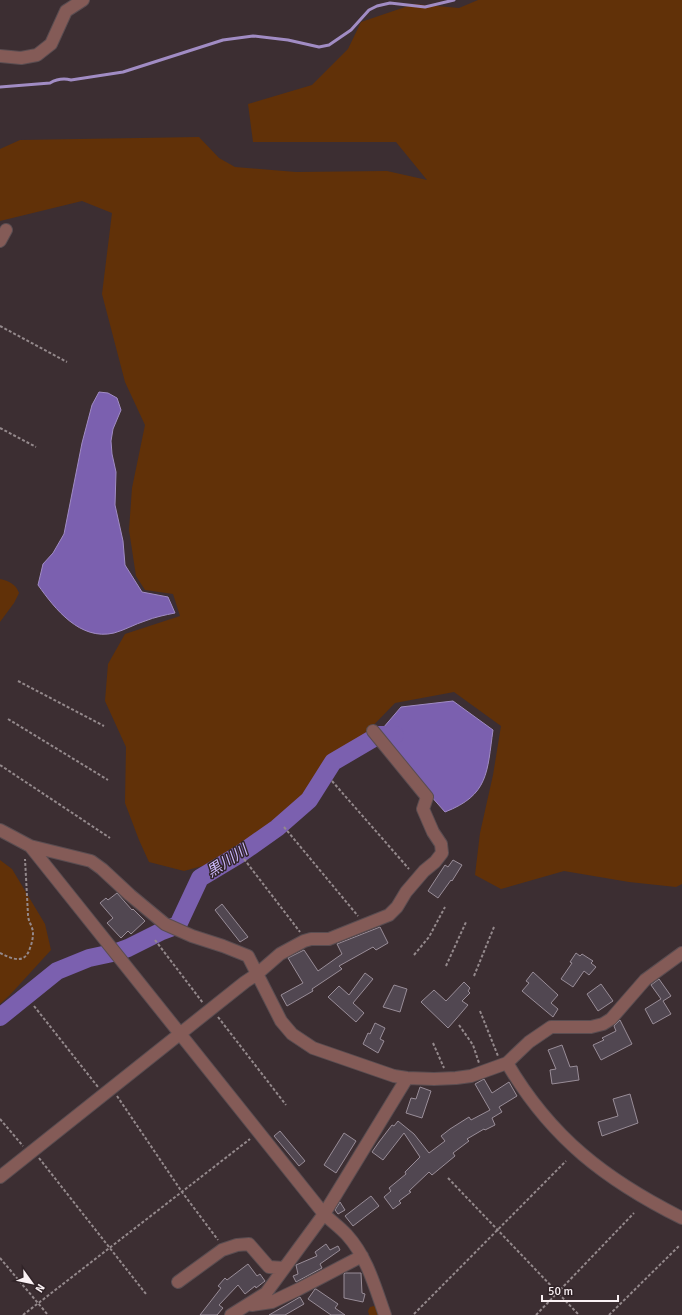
<svg xmlns="http://www.w3.org/2000/svg" width="682" height="1315" viewBox="0 0 682 1315" font-family="Signika,'Noto Sans JP',sans-serif">
	<style>
		.green { fill: #613108 }
		.water { fill: #7b60af; stroke: #a18cc4 }
		.lines { fill: none; stroke-linecap: round; stroke-linejoin: round }
		.stream { stroke: #a18cc4; stroke-width: 3 }
		.river { stroke: #7b60af; stroke-width: 18 }
		.building { fill: #514751; stroke: #998d98 }
		.minor-casing { stroke: #5a4d51; stroke-width: 14 }
		.path { stroke: #94898c; stroke-width: 2; stroke-dasharray: 3 2; stroke-linecap: butt }
		.minor { stroke: #845b57; stroke-width: 12 }
		.labels { text-anchor: middle; stroke-width: 3; stroke-linejoin: round; paint-order: stroke }
		.water-label { font-size: 15px; font-style: italic; fill: #cab7f8; stroke: #312428 }
	</style>
	<rect width="100%" height="100%" fill="#3c2e32"/>
	<path class="green" d="M478 0H682V884L676 887 629 882 564 871 501 889 475 875 480 833 493 775 501 726 454 692 395 703 363 736 331 755 310 793 266 829 221 861 184 871 149 862 139 840 125 803 126 747 105 701 108 664 125 634 180 616 173 594 145 590 136 576 129 530 132 488 145 425 125 382 102 294 112 213 82 201 0 221V149L20 140 199 137 219 158 235 167 296 172 387 171 427 180 396 142H253L248 104 312 85 348 49 361 22 414 4 459 8Z
		M0 579C9 581 16 584 19 593L14 603 0 622Z
		M0 860 12 869 45 924 51 950 9 996 0 1004Z
		M374 1306 378 1309 383 1315H369L368 1311 370 1307Z"/>
	<path class="water" d="M99 392 108 393 117 398 121 410 113 429 111 441 112 454 116 472 115 505 123 541 125 565 142 592 168 597 175 613C165 615 155 617 145 621 135 624 125 630 114 633 80 641 55 609 38 585L43 564 53 553 64 534 82 443 92 405Z
		M453 701 493 730C487 772 489 795 445 812L377 735 401 707Z"/>
	<g class="lines">
		<path class="stream" d="M0 87 50 83C57 79 63 78 71 80L123 72 223 40 253 36 288 40 319 47 329 45 351 30 369 10 377 6 390 3 425 7 454 0"/>
		<path class="river" d="M0 1017 57 971 89 958 117 952 128 948 162 931 178 925 200 878 240 854 277 828 309 800 333 762 379 735H395"/>
	</g>
	<path class="building" d="M453 860 462 865 452 881 451 880 438 898 428 891 445 865 448 867Z
		M117 893 132 910 133 909 145 921 131 934 128 931 121 938 107 923 113 918 100 903 106 898 108 900Z
		M222 904 248 937 240 942 215 910Z
		M380 927 388 943 376 950 373 947 339 966 342 969 312 989 313 991 287 1006 281 995 303 983 288 958 304 950 318 971 342 954 337 944Z
		M576 953 580 956 582 954 593 961 591 963 596 967 589 975 584 971 573 987 561 979 572 963 570 962Z
		M533 972 558 995 551 1003 558 1009 553 1017 522 991 529 983 526 981Z
		M365 973 373 979 353 1003 364 1013 356 1022 328 997 339 986 349 995Z
		M659 979 671 996 663 1001 671 1014 653 1024 645 1009 661 999 651 985Z
		M464 982 470 988 468 991 470 993 462 1001 468 1005 456 1019 448 1028 447 1027 421 1002 434 990 446 1001Z
		M601 984 613 1001 598 1011 587 994Z
		M394 985 407 989 400 1012 383 1007Z
		M620 1020 632 1044 601 1060 593 1045 604 1040 602 1038 616 1031 614 1026Z
		M375 1023 385 1028 380 1039 384 1041 378 1053 363 1044 368 1033 370 1034Z
		M562 1045 570 1067 577 1066 579 1080 552 1084 550 1070 556 1069 548 1050Z
		M484 1079 492 1093 509 1082 517 1096 499 1107 502 1112 492 1118 495 1125 485 1130 484 1129 467 1139 469 1141 453 1153 455 1156 432 1175 429 1172 409 1191 411 1192 399 1201 401 1203 393 1209 384 1197 391 1191 389 1188 406 1174 405 1172 420 1157 404 1133 383 1160 372 1152 379 1142 392 1125 394 1126 398 1121 414 1134 429 1153 445 1141 441 1136 450 1129 469 1117 471 1120 490 1110 475 1084Z
		M420 1087 431 1091 422 1118 406 1113 411 1098 416 1099Z
		M630 1094 638 1123 602 1136 598 1122 618 1116 613 1099Z
		M280 1131 305 1161 299 1166 274 1136Z
		M344 1133 356 1141 336 1173 324 1165Z
		M371 1196 379 1206 353 1226 345 1216Z
		M340 1202 345 1210 338 1214 335 1210Z
		M326 1244 330 1250 338 1246 340 1250 320 1264 322 1268 296 1282 293 1276 298 1274 296 1265 317 1256 315 1252Z
		M248 1264 257 1276 260 1274 265 1281 256 1288 255 1286 245 1294 238 1285 219 1305 223 1308 217 1315H200L221 1288 218 1286 225 1278 227 1280Z
		M345 1273H361L362 1293 365 1294 363 1302 344 1298V1274Z
		M315 1289H316L338 1304 335 1308 345 1315H331L308 1299Z
		M300 1297 304 1304 285 1315H269Z"/>
	<g class="lines">
		<g class="minor-casing">
			<path id="minor" d="M0 56 21 58 37 55 51 44 66 11 83 0
				M0 241 6 230
				M0 830 30 846 91 861 102 869 130 895 165 924 192 936 223 946 248 956 281 1021 292 1034 313 1048 394 1076 407 1078 434 1079 456 1078 471 1076 507 1063 529 1042 551 1027H591L603 1024 611 1019 645 980 682 953
				M30 846 324 1214C331 1221 340 1227 347 1235 367 1257 375 1287 385 1315
				M507 1063C551 1138 606 1180 682 1218
				M0 1177 245 982 257 974 280 954 304 941 311 939H329L389 915 397 907 406 892 424 871 435 862 442 853 441 844 433 832 423 809 427 797 373 731
				M178 1282 222 1250 237 1245 249 1244 269 1267 284 1268
				M252 1305 272 1302 299 1289 362 1256
				M231 1315 266 1293 324 1214 407 1078"/>
		</g>
		<path class="path" d="M0 326 67 362
			M0 428 36 447
			M18 681 104 726
			M8 719 108 780
			M0 765 110 838
			M332 781 409 869
			M284 827 358 916
			M244 859 300 932
			M155 940 203 1003
			M0 953C12 959 25 965 30 948 32 943 33 938 33 933 33 927 28 921 28 915 27 896 26 877 25 859
			M414 955 429 937 445 907
			M446 966 466 922
			M474 976 494 927
			M34 1006 98 1087
			M480 1011 498 1056
			M218 1017 286 1105
			M459 1025 473 1045 479 1063
			M433 1043 444 1068
			M117 1096 182 1192 218 1240
			M0 1119 23 1146
			M39 1158 146 1294
			M448 1178 579 1315
			M0 1258 48 1315
			M414 1314 566 1161
			M23 1315 250 1139
			M536 1315 634 1213
			M609 1315 679 1246"/>
		<use href="#minor" class="minor"/>
	</g>
	<g class="labels">
		<g class="water-label">
			<text transform="translate(227 861) rotate(-33)" y="5">黒川川</text>
		</g>
	</g>
	<g transform="translate(32 1283) rotate(123)" stroke="#312428" stroke-width="3" paint-order="stroke">
	<path d="M0-3L7 15L0 10L-7 15Z" fill="#faf1f4"/>
	<text y="-6" font-size="11" font-weight="bold" text-anchor="middle" fill="#faf1f4">N</text>
	</g>
	<path d="M542 1295v6h76v-6" fill="none" stroke="#faf1f4" stroke-width="2"/>
	<text x="548" y="1295" font-size="12" fill="#faf1f4" stroke="#312428" stroke-width="3" paint-order="stroke">50 m</text>
</svg>
